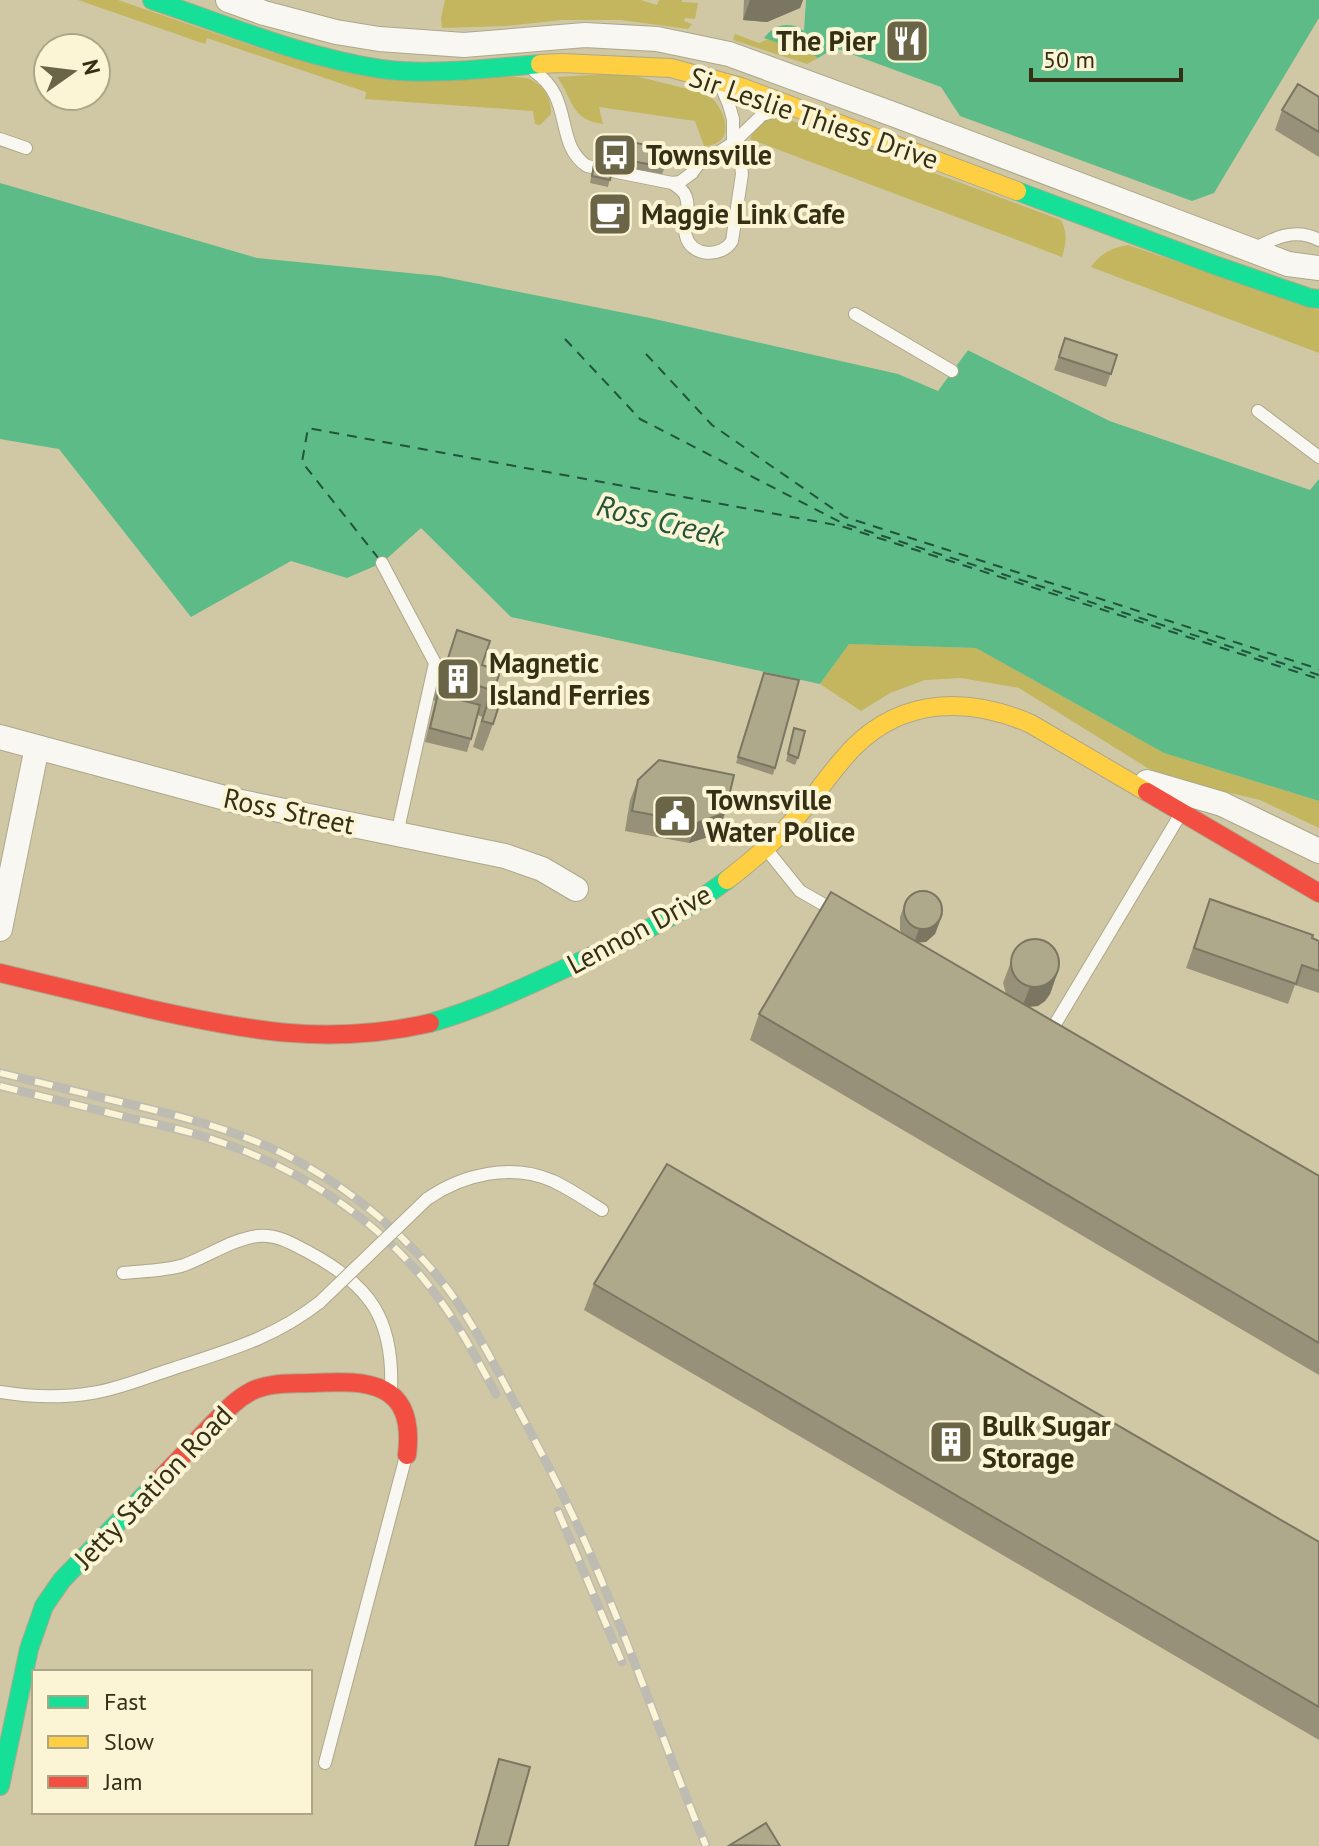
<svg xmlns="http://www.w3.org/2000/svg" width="1319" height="1846" viewBox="0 0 1319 1846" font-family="'PT Sans',sans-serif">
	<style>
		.green { fill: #c4b55f }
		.water { fill: #5cbb86 }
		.pier { fill: #d0c8a4 }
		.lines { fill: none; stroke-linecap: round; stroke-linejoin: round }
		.ferry { stroke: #21543b; stroke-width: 2; stroke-dasharray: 10 8; stroke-linecap: butt }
		.lane-casing { stroke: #ada78b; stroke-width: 14 }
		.street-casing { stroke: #ada78b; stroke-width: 26 }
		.fast-casing { stroke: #ada78b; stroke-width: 20 }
		.slow-casing { stroke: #ada78b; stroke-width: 20 }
		.jam-casing { stroke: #ada78b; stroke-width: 20 }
		.lane { stroke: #f8f7f1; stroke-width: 12 }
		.street { stroke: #f8f7f1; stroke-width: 24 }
		.fast { stroke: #16e098; stroke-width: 18 }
		.slow { stroke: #ffcf43; stroke-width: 18 }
		.jam { stroke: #f24e42; stroke-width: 18 }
		.rail-casing { stroke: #bebcb2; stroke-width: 9 }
		.rail { stroke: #fbf5d5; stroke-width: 6; stroke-dasharray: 18; stroke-linecap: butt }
		.lane-bridge-casing { stroke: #ada78b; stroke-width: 14; stroke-linecap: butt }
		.lane-bridge { stroke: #f8f7f1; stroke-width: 12 }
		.wall { fill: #969178 }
		.shaded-wall { fill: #7a7662 }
		.building { fill: #afa98c; stroke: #7a7662; stroke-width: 2 }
		.labels { text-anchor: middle; stroke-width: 8; stroke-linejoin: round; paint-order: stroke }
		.poi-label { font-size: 28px; font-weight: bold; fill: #353015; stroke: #fbf5d5; text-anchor: start }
		.street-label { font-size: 28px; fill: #353015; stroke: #fbf5d5 }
		.water-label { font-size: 30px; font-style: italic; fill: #21543b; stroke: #fbf5d5 }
	</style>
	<rect width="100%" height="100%" fill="#d0c8a4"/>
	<path class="green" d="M78 0H118L273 53 527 78C544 85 551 96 551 114L540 125 535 124 533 111 365 99 366 92 207 38 205 44Z
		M445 0H641L657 5 659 0H682V2L698 3 695 19 685 18 684 21 692 24 688 29 621 20H562L505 26 442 28 441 18Z
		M735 34 759 43 768 39 796 49 803 48 818 58 807 64 733 40Z
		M623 73C643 78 664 83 684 88 692 90 702 91 708 95 727 109 737 145 704 146L695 121 599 107 603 124C570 120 573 98 557 77Z
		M777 115 1061 220C1068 234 1066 243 1062 257L750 139C756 125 763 120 777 115Z
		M1128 245 1319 310V353L1091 267C1101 253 1111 248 1128 245Z
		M849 644 976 648 1164 753 1319 801V828L1260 800 1162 777 1019 688 961 678 925 680 890 693 861 711 820 684Z"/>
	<path class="water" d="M806 0H1319V18L1214 193 1192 201 960 116 941 87 835 48 818 58 803 48 796 49 764 38C775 24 790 21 804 31Z
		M0 183 257 258 439 276 650 318 898 374 938 391 968 350 1110 421 1310 489 1319 479V801L1164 753 976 648 849 644 820 684 511 617 421 528 382 563 347 578 291 561 191 617 59 449 0 439Z"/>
	<path class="pier" d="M965 346H970L1111 418 1309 485 1315 477 1318 480 1310 490 1110 421 968 350 966 353 962 350Z"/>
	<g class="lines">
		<path class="ferry" d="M565 339 640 419 842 523 1319 675
			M646 354 712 425 845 517 1319 669
			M379 559 302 462 308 428 841 526 1319 679"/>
		<g class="lane-casing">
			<path id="lane" d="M535 72C574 98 554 144 587 166L672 183C678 187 684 190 686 197 691 210 682 224 686 236 691 257 722 258 732 241L742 174 741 165 733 143V119L729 105 721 86
				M0 139 26 148
				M672 183 680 182 692 173 703 158 716 154 733 143 762 115 779 110
				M1252 250C1274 238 1295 227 1319 240
				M855 314 952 371
				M1258 411 1319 457
				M382 563 435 663 397 834
				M767 850 800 891 835 911
				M1048 1036 1180 815
				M427 1199C463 1174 511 1163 553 1181 570 1189 586 1200 602 1210
				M123 1273C143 1271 165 1271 184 1265 209 1256 232 1239 258 1236 277 1234 293 1244 310 1253 371 1286 394 1320 391 1391
				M0 1392C30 1397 62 1398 92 1393 118 1389 144 1378 169 1370 226 1351 273 1339 320 1302
				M325 1763 406 1456"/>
		</g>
		<g class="street-casing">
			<path id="street" d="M228 0 264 13 336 32 379 39 464 45 585 35 657 39 729 54 898 116 1288 264 1319 268
				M0 737 236 801 505 856 542 869 576 889
				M1147 782 1222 804 1319 851
				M0 929 37 747"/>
		</g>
		<g class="fast-casing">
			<path id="fast" d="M152 0C227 25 302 57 381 69 431 76 490 68 540 64
				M1017 191 1217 266 1310 298 1319 299
				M430 1023C482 1008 529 985 577 963 629 939 681 915 727 880
				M0 1786 29 1649 44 1606 62 1580 161 1478"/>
		</g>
		<g class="slow-casing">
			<path id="slow" d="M540 64 562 63 671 68 741 87 1017 191
				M727 880C749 863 772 844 791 823 814 799 831 770 854 747 904 697 970 697 1031 724L1147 792"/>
		</g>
		<g class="jam-casing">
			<path id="jam" d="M1147 792 1319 893
				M0 973C50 985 100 997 150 1009 248 1031 330 1046 430 1023
				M161 1478C177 1462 192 1445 208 1429 221 1416 233 1401 250 1392 268 1382 290 1384 311 1383 368 1380 416 1381 407 1455"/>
		</g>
		<use href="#lane" class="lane"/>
		<use href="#street" class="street"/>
		<use href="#fast" class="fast"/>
		<use href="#slow" class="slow"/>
		<use href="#jam" class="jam"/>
		<g class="rail-casing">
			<path id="rail" d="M0 1073C43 1083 86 1094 129 1104 184 1117 239 1131 290 1157 347 1187 398 1228 439 1278 471 1317 493 1363 517 1407 546 1461 574 1514 597 1570 636 1661 668 1755 706 1846
				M0 1086C43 1097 86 1107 130 1118 161 1125 193 1132 223 1143 304 1171 381 1222 433 1291 458 1323 477 1359 496 1394
				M558 1511 622 1662"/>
		</g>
		<use href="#rail" class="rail"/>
		<g class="lane-bridge-casing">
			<path id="lane-bridge" d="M320 1302 427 1199"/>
		</g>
		<use href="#lane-bridge" class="lane-bridge"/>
	</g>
	<path class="wall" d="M744 0H803L800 8 767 22 743 20Z
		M1319 97V157L1275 130 1282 110Z
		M599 136 665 167 662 174 613 165 608 187 590 183 597 143Z
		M1065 338 1117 355 1106 387 1054 370Z
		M457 630 482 665 500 671 493 693V724L483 751 473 747 482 717 478 715 467 752 425 742 435 701 433 700Z
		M764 673 775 768 773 775 736 763Z
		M794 728 798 758 795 765 786 761Z
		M638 780 718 834 689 843 625 831 630 800Z
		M1210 899 1319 941V993L1295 985 1288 1004 1186 968Z
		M905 903 943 914 935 934 926 942H918L1006 994 1003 983 1016 948 1057 974 1050 994 1045 1001 1038 1006 1029 1007 1319 1176V1375L750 1040 759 1014 902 933 900 930V917Z
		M594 1284 1319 1542V1740L584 1310Z"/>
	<path class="shaded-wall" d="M750 0H803L800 8 767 22 743 20Z
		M725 813 718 834 689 843 697 823Z
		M940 920 935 934 926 942 914 943 919 929Z
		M1057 974 1050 994 1045 1001 1038 1006 1022 1007 1030 987Z"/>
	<path class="building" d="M1298 84 1319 97V132L1282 110Z
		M599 136 668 149 665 167 614 158 610 180 592 176Z
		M1065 338 1117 355 1111 374 1059 357Z
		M457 630 490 641 482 665 500 671 494 691 443 674Z
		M764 673 799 680 775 768 738 757Z
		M491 692 502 696 493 724 482 721Z
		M438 694 480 705 471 739 430 728Z
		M794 728 805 731 798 758 788 754Z
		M659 760 734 775 725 813 697 823 632 811 638 780Z
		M904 910a19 19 0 1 1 38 0a19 19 0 1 1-38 0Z
		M831 892 1319 1176V1343L759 1014Z
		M1210 899 1313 935 1312 938 1319 941V971L1302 965 1296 984 1194 948Z
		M1011 963a24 24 0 1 1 48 0a24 24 0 1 1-48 0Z
		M667 1164 1319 1542V1707L594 1284Z
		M499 1759 530 1767 508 1846H475Z
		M766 1823 780 1846 730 1845Z"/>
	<defs>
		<g id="restaurant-square" transform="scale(2.3)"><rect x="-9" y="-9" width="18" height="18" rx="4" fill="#6b6547" stroke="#fbf5d5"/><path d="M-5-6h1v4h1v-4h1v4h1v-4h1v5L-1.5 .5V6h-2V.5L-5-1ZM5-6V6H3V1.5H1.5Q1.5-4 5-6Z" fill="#fff"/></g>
		<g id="bus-square" transform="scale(2.3)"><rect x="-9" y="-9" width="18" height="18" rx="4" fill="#6b6547" stroke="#fbf5d5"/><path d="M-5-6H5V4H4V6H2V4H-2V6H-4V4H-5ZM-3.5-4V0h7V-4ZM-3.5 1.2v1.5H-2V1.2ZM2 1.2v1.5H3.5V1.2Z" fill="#fff"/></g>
		<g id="cafe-square" transform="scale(2.3)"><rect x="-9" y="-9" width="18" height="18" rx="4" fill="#6b6547" stroke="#fbf5d5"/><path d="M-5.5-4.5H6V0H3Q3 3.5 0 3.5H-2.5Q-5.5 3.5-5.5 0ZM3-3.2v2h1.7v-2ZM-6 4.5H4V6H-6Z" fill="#fff"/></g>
		<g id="building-square" transform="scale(2.3)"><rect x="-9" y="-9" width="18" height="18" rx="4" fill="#6b6547" stroke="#fbf5d5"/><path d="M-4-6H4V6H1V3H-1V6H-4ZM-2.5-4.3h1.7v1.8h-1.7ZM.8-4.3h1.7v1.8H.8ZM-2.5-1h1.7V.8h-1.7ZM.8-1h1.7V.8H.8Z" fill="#fff"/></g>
		<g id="civic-square" transform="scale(2.3)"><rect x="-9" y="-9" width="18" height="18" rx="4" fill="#6b6547" stroke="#fbf5d5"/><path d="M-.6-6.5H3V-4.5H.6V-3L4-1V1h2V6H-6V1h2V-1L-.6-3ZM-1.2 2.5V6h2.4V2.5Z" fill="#fff"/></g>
	</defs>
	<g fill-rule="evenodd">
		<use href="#restaurant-square" x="907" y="41"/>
		<use href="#bus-square" x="615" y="155"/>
		<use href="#cafe-square" x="610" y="214"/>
		<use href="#building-square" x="458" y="679"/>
		<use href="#civic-square" x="675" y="816"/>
		<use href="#building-square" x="951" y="1442"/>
	</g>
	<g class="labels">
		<g class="poi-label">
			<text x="876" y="51" text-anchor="end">The Pier</text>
			<text x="646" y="165">Townsville</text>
			<text x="641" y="224">Maggie Link Cafe</text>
			<text x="489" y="673">Magnetic<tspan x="489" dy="32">Island Ferries</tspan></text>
			<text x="706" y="810">Townsville<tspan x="706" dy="32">Water Police</tspan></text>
			<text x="982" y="1436">Bulk Sugar<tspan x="982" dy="32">Storage</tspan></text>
		</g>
		<g class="street-label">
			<text transform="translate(814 118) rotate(19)" y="10">Sir Leslie Thiess Drive</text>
			<text transform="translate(289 811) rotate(12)" y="10">Ross Street</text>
			<text transform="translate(639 929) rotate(-28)" y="10">Lennon Drive</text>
			<text transform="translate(153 1487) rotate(-46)" y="10">Jetty Station Road</text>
		</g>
		<g class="water-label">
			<text transform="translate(660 521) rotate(14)" y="10">Ross Creek</text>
		</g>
	</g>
	<rect x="32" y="1670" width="280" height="144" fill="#fbf5d5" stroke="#aca688" stroke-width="2"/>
	<rect x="48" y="1696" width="40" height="12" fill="#16e098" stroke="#aca688" stroke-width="2"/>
	<text x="104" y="1710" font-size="24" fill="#353015">Fast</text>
	<rect x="48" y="1736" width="40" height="12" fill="#ffcf43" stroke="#aca688" stroke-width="2"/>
	<text x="104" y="1750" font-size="24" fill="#353015">Slow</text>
	<rect x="48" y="1776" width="40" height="12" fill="#f24e42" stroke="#aca688" stroke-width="2"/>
	<text x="104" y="1790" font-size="24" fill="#353015">Jam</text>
	<g transform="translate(72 72) rotate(76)"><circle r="38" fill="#fbf5d5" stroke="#aca688" stroke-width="2"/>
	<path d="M0-6L14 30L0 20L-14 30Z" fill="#6b6547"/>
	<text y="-12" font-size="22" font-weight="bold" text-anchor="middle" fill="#353015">N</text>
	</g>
	<path d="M1031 68v12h150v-12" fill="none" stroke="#353015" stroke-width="4"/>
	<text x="1043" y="68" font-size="24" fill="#353015" stroke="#fbf5d5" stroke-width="6" paint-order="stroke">50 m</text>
</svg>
